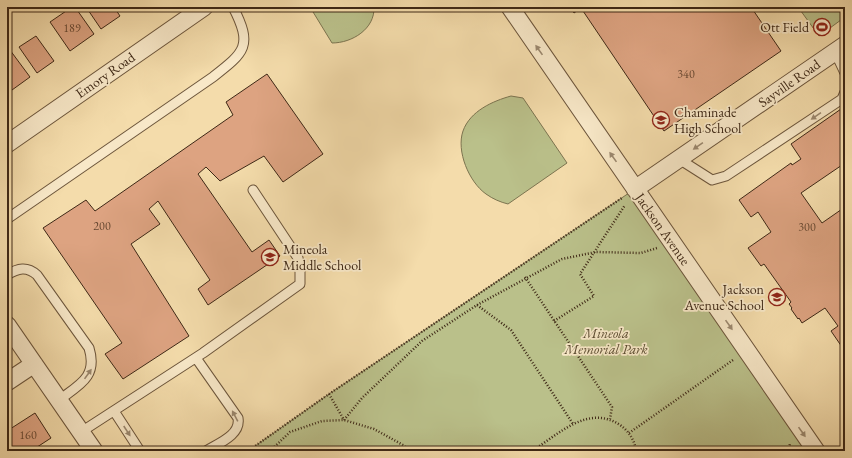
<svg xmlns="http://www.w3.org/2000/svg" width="852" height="458" viewBox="0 0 852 458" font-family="'EB Garamond',serif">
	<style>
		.green { fill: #bac08a; stroke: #7c7450 }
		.building { fill: #dda381; stroke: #3e2816 }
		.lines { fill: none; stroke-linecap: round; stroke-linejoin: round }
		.lane-casing { stroke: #6c553b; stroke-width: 11 }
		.street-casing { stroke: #6c553b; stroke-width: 19 }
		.path { stroke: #3e2816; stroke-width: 2.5; stroke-dasharray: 1 2; stroke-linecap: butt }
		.lane { stroke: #f8e8c8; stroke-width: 9 }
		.street { stroke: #f8e8c8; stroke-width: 17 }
		.oneway { fill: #9b886f }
		.labels { text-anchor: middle; stroke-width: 3.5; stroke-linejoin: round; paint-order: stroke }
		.number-label { font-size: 12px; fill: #664731 }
		.poi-label { font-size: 14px; fill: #3e2816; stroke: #f8e8c8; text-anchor: end }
		.street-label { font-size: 14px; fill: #3e2816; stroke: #f8e8c8 }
		.park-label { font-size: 14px; font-style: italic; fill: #5d4e33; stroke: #f8e8c8 }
	</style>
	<rect width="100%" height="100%" fill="#f4dcab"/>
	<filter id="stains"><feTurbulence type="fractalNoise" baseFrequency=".005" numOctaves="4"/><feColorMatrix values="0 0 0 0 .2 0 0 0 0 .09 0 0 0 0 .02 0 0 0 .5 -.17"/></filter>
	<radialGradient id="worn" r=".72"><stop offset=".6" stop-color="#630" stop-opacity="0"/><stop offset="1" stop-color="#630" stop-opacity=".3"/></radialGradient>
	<path class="green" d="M310 7H374C375 29 352 43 332 43Z
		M798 7H845V17L819 36Z
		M511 96 523 98 567 163 508 204C500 202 493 199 486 194 469 182 456 151 463 131 470 111 493 101 511 96Z
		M635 189 816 451H248L329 394Z"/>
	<path class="building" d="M72 7H75L94 34 70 51 50 22Z
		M86 7H114L120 16 101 29Z
		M570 7H751L781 51 664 131 581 8 574 13Z
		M36 36 54 61 37 73 19 47Z
		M7 46 30 77 12 90 7 83Z
		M267 74 323 154 283 182 264 156 220 181 206 167 198 174 252 252 269 240 280 256 208 305 198 289 210 280 158 201 149 209 160 224 131 244 189 336 123 379 105 354 122 343 43 228 86 200 95 211 233 115 226 102Z
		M841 109 845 114V163L801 193 822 223 845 207V345L842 347 831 331 838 326 825 308 802 323 799 318 798 319 791 309 792 308 789 304 791 302 764 264 761 266 748 248 771 232 758 212 751 217 739 200 791 163 792 165 801 159 791 144Z
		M35 413 51 438 31 451H12L7 443V431Z"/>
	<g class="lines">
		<g class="lane-casing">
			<path id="lane" d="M835 52 845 73
				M679 159 712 180 726 176 842 99 845 92
				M7 219 213 77C245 52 253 46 233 7
				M7 275C18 268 27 266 37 275L89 348C98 377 79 385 59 400
				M196 358 238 418C241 435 219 443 206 451
				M114 411 140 451
				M81 432 203 353 300 284V267L298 258 253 190"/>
		</g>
		<g class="street-casing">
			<path id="street" d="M510 7 816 451
				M7 144 204 7
				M635 189 845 45
				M7 325 94 451
				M7 382 34 364"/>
		</g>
		<path class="path" d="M525 277 612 407 610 419
			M477 305 562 259 596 252 641 253 657 248
			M554 321 594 296 580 274 625 205
			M329 394 344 420
			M344 420 362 398 422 341 477 305 511 330 573 424
			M629 433 733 360
			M248 451 329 394 622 198
			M270 451 290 432 322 421 344 420 374 429 403 445 410 451
			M532 451C559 434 588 404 620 425 629 431 635 441 636 451
			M788 451 790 444"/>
		<use href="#lane" class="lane"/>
		<use href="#street" class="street"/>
	</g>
	<defs><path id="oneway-solid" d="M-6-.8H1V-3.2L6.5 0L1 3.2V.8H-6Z"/></defs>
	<g class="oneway">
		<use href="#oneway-solid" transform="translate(539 50) rotate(-125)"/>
		<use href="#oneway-solid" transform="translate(816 116) rotate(146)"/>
		<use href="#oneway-solid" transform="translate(698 146) rotate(145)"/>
		<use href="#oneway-solid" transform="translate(613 157) rotate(-125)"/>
		<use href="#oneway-solid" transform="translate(729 325) rotate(55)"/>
		<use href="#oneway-solid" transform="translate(88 374) rotate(-55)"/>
		<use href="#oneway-solid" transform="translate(235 416) rotate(-118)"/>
		<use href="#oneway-solid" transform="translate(127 431) rotate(57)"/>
		<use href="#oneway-solid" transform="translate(802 432) rotate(55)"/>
	</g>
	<defs>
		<g id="stadium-ring" transform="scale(0.9)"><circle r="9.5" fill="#f8e8c8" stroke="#8f2418" stroke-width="1.5"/><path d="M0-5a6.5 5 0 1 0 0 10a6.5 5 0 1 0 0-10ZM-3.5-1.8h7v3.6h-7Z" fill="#8f2418"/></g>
		<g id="school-ring" transform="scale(0.9)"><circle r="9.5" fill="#f8e8c8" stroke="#8f2418" stroke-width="1.5"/><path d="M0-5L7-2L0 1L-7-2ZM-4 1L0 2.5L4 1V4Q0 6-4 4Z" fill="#8f2418"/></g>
	</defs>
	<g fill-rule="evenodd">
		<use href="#stadium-ring" x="822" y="27"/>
		<use href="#school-ring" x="661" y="120"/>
		<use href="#school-ring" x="270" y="257"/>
		<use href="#school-ring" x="777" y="297"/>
	</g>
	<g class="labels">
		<g class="number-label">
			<text x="72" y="32">189</text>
			<text x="686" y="78">340</text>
			<text x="102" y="230">200</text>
			<text x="807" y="231">300</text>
			<text x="28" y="439">160</text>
		</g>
		<g class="poi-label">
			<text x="809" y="32">Ott Field</text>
			<text x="674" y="117" text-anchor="start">Chaminade<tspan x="674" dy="16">High School</tspan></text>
			<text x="283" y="254" text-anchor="start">Mineola<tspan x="283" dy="16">Middle School</tspan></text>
			<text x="764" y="294">Jackson<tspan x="764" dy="16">Avenue School</tspan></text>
		</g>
		<g class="street-label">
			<text transform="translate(105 75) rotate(-35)" y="5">Emory Road</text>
			<text transform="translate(789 83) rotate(-35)" y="5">Sayville Road</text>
			<text transform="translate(663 229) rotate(55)" y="5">Jackson Avenue</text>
		</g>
		<g class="park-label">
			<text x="606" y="338">Mineola<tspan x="606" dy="16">Memorial Park</tspan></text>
		</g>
	</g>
	<rect width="852" height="458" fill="none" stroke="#f4dcab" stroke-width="24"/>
	<rect x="8" y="8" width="836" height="442" fill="none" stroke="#3e2816" stroke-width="2"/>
	<rect x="12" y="12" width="828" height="434" fill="none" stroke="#3e2816"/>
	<rect width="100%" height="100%" filter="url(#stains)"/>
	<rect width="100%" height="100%" fill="url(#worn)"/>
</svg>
